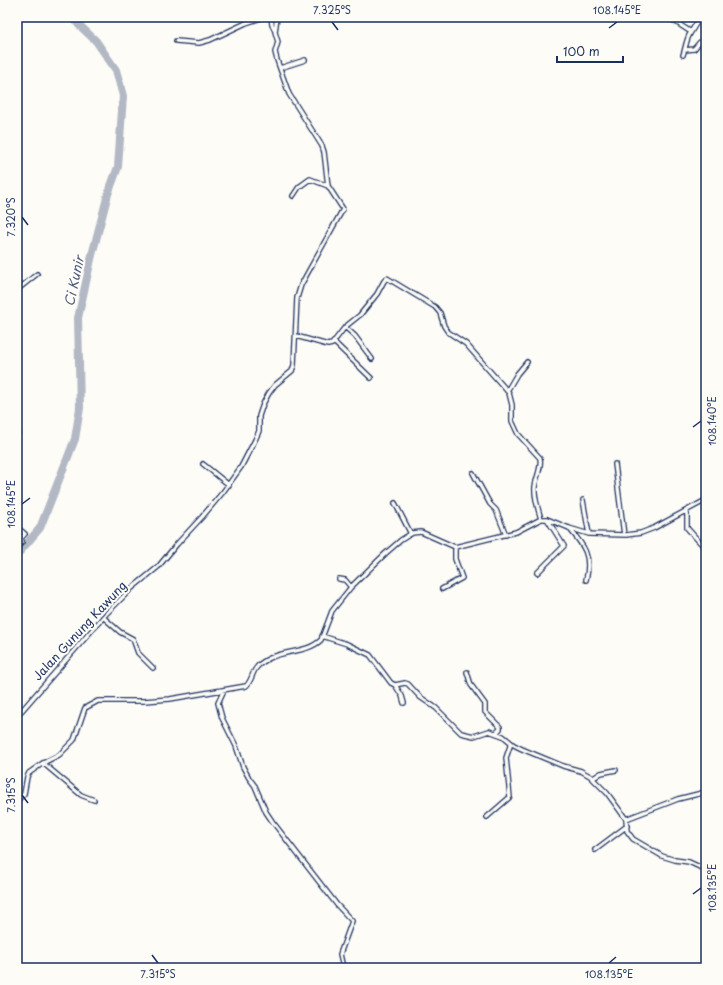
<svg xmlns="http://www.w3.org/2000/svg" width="723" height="985" viewBox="0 0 723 985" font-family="'Playpen Sans',sans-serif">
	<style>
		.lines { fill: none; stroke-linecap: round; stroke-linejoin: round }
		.river { stroke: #b3b8c5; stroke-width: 8 }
		.minor-casing { stroke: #1b2f5e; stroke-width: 6 }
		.minor { stroke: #fdfcf7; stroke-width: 3.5 }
		.ticks { fill: none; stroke: #1b2f5e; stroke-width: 1.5 }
		.labels { text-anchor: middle; stroke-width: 4; stroke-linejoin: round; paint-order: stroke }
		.street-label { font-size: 12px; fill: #1b2f5e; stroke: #fdfcf7 }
		.water-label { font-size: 13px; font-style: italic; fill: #49587d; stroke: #fdfcf7 }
		.neatline { fill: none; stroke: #1b2f5e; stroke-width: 1.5 }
		.ticks-label { font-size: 10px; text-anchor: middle; fill: #1b2f5e }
	</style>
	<rect width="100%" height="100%" fill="#fdfcf7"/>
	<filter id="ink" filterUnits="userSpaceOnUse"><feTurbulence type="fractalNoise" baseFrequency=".025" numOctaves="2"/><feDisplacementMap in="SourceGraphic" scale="8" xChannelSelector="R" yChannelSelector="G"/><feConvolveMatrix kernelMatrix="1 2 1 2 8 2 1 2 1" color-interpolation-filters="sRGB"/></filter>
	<g filter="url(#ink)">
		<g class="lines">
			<path class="river" d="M17 555 40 528 75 439 80 408 78 318 92 255 108 194 118 167 123 96 116 70 96 41 78 24 73 17"/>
			<g class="minor-casing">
				<path id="minor" d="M271 17 272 25 275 31
					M668 17 691 32 700 17
					M176 41 199 43 210 40 246 23 264 17
					M685 50 694 49 700 42 706 43
					M683 55C686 47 686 39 691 32
					M280 68 305 60
					M293 196 299 187 310 179 328 186
					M17 290 37 274
					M345 327 355 336 372 359
					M296 336 328 345 332 344 345 327 360 315 377 294 384 281 387 278 435 307 440 313 444 326 448 332 466 344 509 393 512 405V421L518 434 540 458C542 468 536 477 535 487 534 497 538 509 541 519
					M334 342 371 378
					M507 391 517 374 527 362
					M17 433H18
					M203 464 229 485
					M615 464 624 535
					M473 473 490 504 496 510 506 535
					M583 500 589 534
					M395 503 411 534
					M687 511V528L706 549
					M17 527 25 534 21 538 22 542 17 548
					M569 528C584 546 592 555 586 580
					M537 573 564 546 547 519
					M339 579 345 580 351 587
					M442 589 462 578 455 559V547
					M103 617 120 632 133 639 138 653 153 668
					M322 636 347 644 370 655 391 683 395 685 405 683 408 684 420 697 436 708 461 733 474 736 489 731 503 736 514 745 522 749 563 766 581 771 590 776 607 793 626 819 678 799 706 792
					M467 672 471 685 485 704V712L500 727V729L496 733
					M395 685 402 696 404 703
					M224 690 218 703 222 718 236 746 243 767 249 778 255 786 266 812 272 821 337 905 352 921 340 954 343 968
					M17 716 106 614 131 589 158 567 177 544 202 517 223 492 241 467 255 440 259 431V416L263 404 269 393 275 385 292 371 294 365 297 298 301 285 307 274 343 209 328 186 324 152 322 146 289 94 277 60 275 52 278 42 275 32 277 17
					M43 763 81 795 94 800
					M592 779 601 773 616 770
					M17 801 24 794 27 777 29 773 43 763 59 755 74 740 85 708 98 701H144L170 699 246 686C252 681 252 672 257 667 260 663 266 660 270 658 286 650 307 653 321 640L332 611 351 587 386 553 401 540 412 533 421 532 455 547 516 532 541 519H547L569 528 589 534 626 535 641 533 654 528 706 500
					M487 817 510 797 506 758 511 743
					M626 819 627 831 633 839 662 856 675 860 689 862 706 870
					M595 850 627 826"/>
			</g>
			<use href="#minor" class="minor"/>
		</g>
	</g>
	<path class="ticks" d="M332 22 338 30M609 28 617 22M22 217 28 225M693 427 701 421M22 504 30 498M22 795 28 803M693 894 701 888M152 955 158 963M609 963 616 957"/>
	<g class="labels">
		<g class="street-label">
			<text transform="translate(80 631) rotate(-47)" y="4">Jalan Gunung Kawung</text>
		</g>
		<g class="water-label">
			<text transform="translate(74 281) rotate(-78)" y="5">Ci Kunir</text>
		</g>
	</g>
	<rect width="723" height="985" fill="none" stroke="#fdfcf7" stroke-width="44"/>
	<path d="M557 56v6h66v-6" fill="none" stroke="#1b2f5e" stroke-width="2"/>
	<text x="563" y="56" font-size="12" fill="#1b2f5e" stroke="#fdfcf7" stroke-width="3" paint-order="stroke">100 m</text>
	<rect x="22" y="22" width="679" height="941" class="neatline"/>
	<g class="ticks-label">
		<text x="332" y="14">7.325°S</text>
		<text x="617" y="14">108.145°E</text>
		<text transform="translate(11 217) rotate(-90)" y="4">7.320°S</text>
		<text transform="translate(712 421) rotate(-90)" y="4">108.140°E</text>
		<text transform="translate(11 504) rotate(-90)" y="4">108.145°E</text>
		<text transform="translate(11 795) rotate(-90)" y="4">7.315°S</text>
		<text transform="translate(712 888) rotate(-90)" y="4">108.135°E</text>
		<text x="158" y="978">7.315°S</text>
		<text x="609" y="978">108.135°E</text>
	</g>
</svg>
